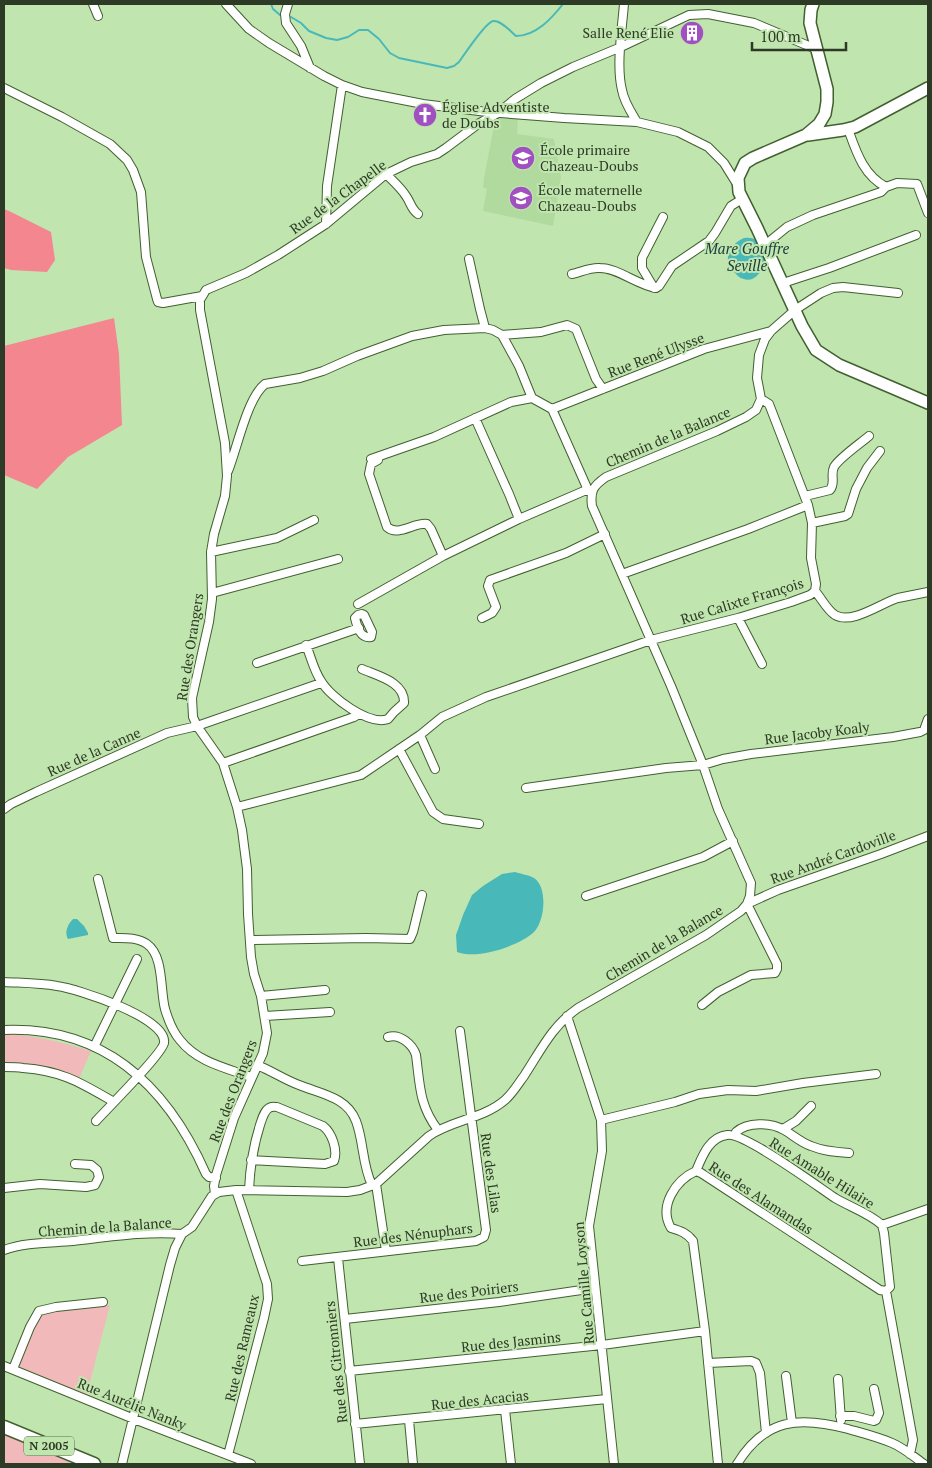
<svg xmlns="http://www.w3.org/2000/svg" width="932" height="1468" viewBox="0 0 932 1468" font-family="'PT Serif',serif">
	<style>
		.built { fill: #b1da9e }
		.green { fill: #f2b9bb }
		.forest { fill: #f4868f }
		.water { fill: #48b8b8 }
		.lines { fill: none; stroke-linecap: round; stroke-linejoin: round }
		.stream { stroke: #48b8b8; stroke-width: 2 }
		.street-casing { stroke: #416030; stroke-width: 10 }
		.secondary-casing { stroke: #416030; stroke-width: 14 }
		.primary-casing { stroke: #416030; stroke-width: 15 }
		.street { stroke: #fff; stroke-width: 8 }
		.secondary { stroke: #fff; stroke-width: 11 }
		.primary { stroke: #fff; stroke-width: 12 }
		.labels { text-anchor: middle; stroke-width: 4; stroke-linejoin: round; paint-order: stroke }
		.shield { fill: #c1e5af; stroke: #596e4f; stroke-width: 1 }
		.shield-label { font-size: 12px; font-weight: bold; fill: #2d3b26 }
		.poi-label { font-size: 14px; fill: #2d3b26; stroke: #c1e5af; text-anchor: start }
		.street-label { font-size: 14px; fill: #2d3b26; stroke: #c1e5af }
		.water-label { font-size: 15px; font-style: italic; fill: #1a3c3c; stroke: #c1e5af }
	</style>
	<rect width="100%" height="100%" fill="#c1e5af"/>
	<path class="built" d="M501 116 518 119 517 134 554 139 561 177 553 226 483 211 487 189 483 187 484 178 495 121Z"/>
	<path class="green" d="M4 1034C35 1035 61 1042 91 1051L79 1079 4 1065Z
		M110 1305 86 1397 18 1369 39 1315 51 1310Z
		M4 1427 71 1455 68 1464H4Z"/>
	<path class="forest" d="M4 209 9 211 51 232 55 260 47 272 11 270 4 268Z
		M114 318 119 354 122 425 68 457 37 489 4 475V346Z"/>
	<path class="water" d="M744 238C778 234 765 293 739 277 738 276 734 272 733 271 722 259 730 244 744 238Z
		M515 872C521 874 529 875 534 878 548 887 545 921 534 932 519 946 477 960 457 952L456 935 463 915 472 895 483 886 502 874Z
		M73 919H77L84 926 88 933V935L68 939C64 932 68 924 73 919Z"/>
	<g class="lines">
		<path class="stream" d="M271 4 273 9 280 15
			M291 17 301 23 309 31 326 38 337 40 348 37 359 30H368L379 39 390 53 399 58 447 68 454 66 459 62C464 55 485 23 493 21 501 20 510 31 516 36 536 36 552 18 563 4"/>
		<g class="street-casing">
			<path id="street" d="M93 4 98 16
				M226 4 249 29 269 43 324 76 342 85 362 92 423 104 487 112 564 118 637 122 678 132 708 147 724 163 737 184
				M288 4 285 14 286 23 301 46 310 68
				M624 4C622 29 616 66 622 90 624 102 631 112 637 122
				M4 88 62 117 110 144 127 160 133 170 141 192 146 257 157 299 158 302 163 303 202 296
				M848 129C856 151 863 175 886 187
				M386 174C393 181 401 188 406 196 411 203 411 209 418 214
				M326 224 327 186 342 85
				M765 245 787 227 813 215 881 192 886 187 897 183 917 184 928 213
				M469 259 480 309 485 328
				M572 274C581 272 591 267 600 268 618 268 637 285 656 288L659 286 672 266 709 241 715 233 728 211 731 206 742 199
				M783 283 829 268 916 235
				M654 288 642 268V258L663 217
				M502 335 541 332 567 325 576 329 596 379 603 389
				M552 409 704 349 771 331
				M475 418 509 494 519 519
				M371 459 434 437 511 402 532 398 552 409 588 490
				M378 460 371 464 369 474 387 527C398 537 414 522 427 524L431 529 443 556
				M228 471C237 449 247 398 265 384L300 378 323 371 357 356 412 336 444 330 485 328 493 330 502 335 519 366 532 398
				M805 496 830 490C836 483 830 475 834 467 839 458 861 443 869 436
				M812 523 845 516 848 514 856 489 867 468 880 451
				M211 552 277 538 314 520
				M622 574 748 529 808 505
				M815 591C822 599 827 610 835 615 852 625 881 603 898 598 908 596 918 594 928 592
				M212 593 338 559
				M358 604 443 556 519 519 584 491H592
				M362 614 364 615 372 632 371 637C360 639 357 626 355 618L358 615Z
				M482 618 492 613 496 607 488 586 490 580 566 553 605 534
				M738 618 762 664
				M306 645C311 657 314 671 321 681 330 697 369 726 388 719L394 712 404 703C405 682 378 676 362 669
				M257 663 359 628
				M420 735 435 769
				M399 749 433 812 443 819 479 824
				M223 763 354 717 359 714
				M526 788 666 768 703 765 723 759 751 754 893 737 920 732 924 730 928 719
				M237 807 361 775 420 735 442 717 486 697 651 640 738 618 791 602 810 595 815 591 816 584 811 558 812 523 808 505 769 404 761 399
				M4 809 11 804 36 792 167 733 197 726 321 683
				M98 879 113 938C124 938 137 937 147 944 164 956 160 990 165 1009 168 1019 173 1032 180 1040 197 1062 226 1068 251 1077
				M586 896 703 857 733 841
				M250 940 366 938 410 939 413 932 422 895
				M4 982C22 983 40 983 57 986 78 989 168 1018 164 1043 162 1054 107 1109 96 1121
				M261 996 325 990
				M702 1005 718 992 751 975 775 973 777 969V964L747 904 778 890 881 854 928 836
				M265 1016 330 1012
				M567 1016 601 1120 602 1151 589 1226 614 1464
				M4 1030C105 1026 167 1086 206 1174L209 1177 216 1178
				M388 1037C400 1033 413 1045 416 1055 420 1085 419 1105 438 1130
				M94 1047 137 959
				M257 1065C272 1071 285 1080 299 1085 321 1094 347 1097 356 1121 364 1142 362 1165 372 1185
				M4 1067C10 1067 17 1067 23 1068 63 1071 81 1083 114 1102
				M601 1120 675 1102 699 1094 728 1090 756 1091 803 1083 876 1074
				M783 1129 796 1121 811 1106
				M736 1135V1132C747 1122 771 1122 784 1130 793 1135 800 1142 811 1146 823 1151 835 1152 849 1153
				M696 1171C702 1157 709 1137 727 1135 744 1132 817 1186 835 1198 850 1207 869 1213 882 1225L884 1233 890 1287 886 1291 880 1290 701 1173 696 1171C676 1180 658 1206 671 1228 681 1231 687 1233 693 1241L705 1331 718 1464
				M376 1184 386 1251
				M4 1188 40 1184 86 1187 95 1185 99 1177 97 1170 91 1165 75 1164
				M249 1190C250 1167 253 1147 260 1125 262 1119 264 1111 269 1108 272 1106 274 1107 277 1107L323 1126C332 1133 338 1150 334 1161L325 1164 251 1160
				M215 1194 214 1186 216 1175 234 1118 263 1053 267 1033 261 996 254 974 251 957 248 914 247 869 242 830 237 807 223 763 197 726 193 717 192 698 209 622 212 599 211 552 214 534 225 496 227 476 225 443 200 310V300L206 290 246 273 278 255 326 224 386 174 411 162 437 154 446 148 478 124 498 113 515 99 541 83 573 67 621 47 689 15 708 14 754 23 816 49
				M882 1225 928 1209
				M4 1250C25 1242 51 1243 73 1241 109 1237 146 1231 182 1234L192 1227 212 1196 219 1192 236 1190 347 1192 360 1190 376 1184 429 1136C452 1120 483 1119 505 1100 513 1093 518 1084 524 1076 541 1050 552 1026 578 1008L706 935 741 911 747 904 750 896 751 883 718 809 703 765 671 686 592 506C590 491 593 486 606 477L717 431 746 417 756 410 761 399 757 378 759 355 765 339 771 331 795 310 821 293 833 288 843 287 898 293
				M338 1258 360 1464
				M302 1261 476 1241 484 1237 486 1230 460 1031
				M886 1291 913 1440 910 1454
				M345 1319 499 1302 595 1288
				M708 1363 751 1361 756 1363 760 1373 766 1433
				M4 1366 134 1419 251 1464
				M13 1369 30 1327 39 1311 56 1307 103 1302
				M349 1371 602 1345 705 1331
				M786 1376 792 1423
				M838 1379 841 1420
				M505 1410 511 1464
				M840 1416H854L874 1421 876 1420 879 1413 874 1389
				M409 1420 413 1464
				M355 1424 607 1399
				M228 1455 264 1318 268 1299 267 1284 236 1190
				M122 1464 170 1265 175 1248 182 1234
				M737 1464C765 1418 800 1416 848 1429 862 1433 878 1437 892 1443 904 1448 914 1457 924 1464"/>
		</g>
		<g class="secondary-casing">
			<path id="secondary" d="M813 4 811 10 810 23 827 89V102L825 114 819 124 806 135 753 158 745 163 738 178 739 192 757 228 802 326 816 350 839 365 928 403
				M808 135 843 130 855 127 928 88"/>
		</g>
		<g class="primary-casing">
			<path id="primary" d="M4 1427 94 1464"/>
		</g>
		<use href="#street" class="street"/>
		<use href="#secondary" class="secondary"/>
		<use href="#primary" class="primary"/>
	</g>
	<defs>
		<g id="building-disc" transform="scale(1.25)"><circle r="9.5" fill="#a150c0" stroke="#c1e5af"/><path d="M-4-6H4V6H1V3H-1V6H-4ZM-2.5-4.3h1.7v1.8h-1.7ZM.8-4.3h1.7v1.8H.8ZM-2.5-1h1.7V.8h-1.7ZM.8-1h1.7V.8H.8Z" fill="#fff"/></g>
		<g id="church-disc" transform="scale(1.25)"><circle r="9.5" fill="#a150c0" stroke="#c1e5af"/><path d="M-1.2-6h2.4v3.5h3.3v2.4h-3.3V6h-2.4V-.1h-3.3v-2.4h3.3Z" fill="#fff"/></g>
		<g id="school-disc" transform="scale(1.25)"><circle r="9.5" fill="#a150c0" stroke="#c1e5af"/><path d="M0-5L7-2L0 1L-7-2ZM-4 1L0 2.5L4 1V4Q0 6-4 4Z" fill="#fff"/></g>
	</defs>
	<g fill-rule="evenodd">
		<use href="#building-disc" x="692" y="33"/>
		<use href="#church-disc" x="425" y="115"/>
		<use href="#school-disc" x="523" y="158"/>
		<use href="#school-disc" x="521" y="198"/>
	</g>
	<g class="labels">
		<rect class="shield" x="24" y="1436.5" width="50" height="19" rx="4"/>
		<g class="shield-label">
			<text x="49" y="1450">N 2005</text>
		</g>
		<g class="poi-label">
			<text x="674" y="38" text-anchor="end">Salle René Elie</text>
			<text x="442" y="112">Église Adventiste<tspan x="442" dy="16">de Doubs</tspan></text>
			<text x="540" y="155">École primaire<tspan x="540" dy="16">Chazeau-Doubs</tspan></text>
			<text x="538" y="195">École maternelle<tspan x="538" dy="16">Chazeau-Doubs</tspan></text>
		</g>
		<g class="street-label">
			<text transform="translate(338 197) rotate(-36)" y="5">Rue de la Chapelle</text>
			<text transform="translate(656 355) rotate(-21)" y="5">Rue René Ulysse</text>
			<text transform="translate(668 437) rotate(-23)" y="5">Chemin de la Balance</text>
			<text transform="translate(742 601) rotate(-17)" y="5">Rue Calixte François</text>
			<text transform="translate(190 647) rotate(-81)" y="5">Rue des Orangers</text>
			<text transform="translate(817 733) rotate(-7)" y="5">Rue Jacoby Koaly</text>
			<text transform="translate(94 752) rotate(-24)" y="5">Rue de la Canne</text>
			<text transform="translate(833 857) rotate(-20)" y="5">Rue André Cardoville</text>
			<text transform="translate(664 943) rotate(-31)" y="5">Chemin de la Balance</text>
			<text transform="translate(233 1091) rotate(-69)" y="5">Rue des Orangers</text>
			<text transform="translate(491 1173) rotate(82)" y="5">Rue des Lilas</text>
			<text transform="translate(822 1173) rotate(32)" y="5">Rue Amable Hilaire</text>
			<text transform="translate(761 1198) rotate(33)" y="5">Rue des Alamandas</text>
			<text transform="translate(105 1227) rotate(-4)" y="5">Chemin de la Balance</text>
			<text transform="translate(413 1235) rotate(-7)" y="5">Rue des Nénuphars</text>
			<text transform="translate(584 1283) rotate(-95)" y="5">Rue Camille Loyson</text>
			<text transform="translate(469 1292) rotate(-7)" y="5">Rue des Poiriers</text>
			<text transform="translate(511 1342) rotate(-6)" y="5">Rue des Jasmins</text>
			<text transform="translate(242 1348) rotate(-77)" y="5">Rue des Rameaux</text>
			<text transform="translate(336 1362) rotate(-96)" y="5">Rue des Citronniers</text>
			<text transform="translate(480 1400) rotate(-6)" y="5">Rue des Acacias</text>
			<text transform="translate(132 1404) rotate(22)" y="5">Rue Aurélie Nanky</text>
		</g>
		<g class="water-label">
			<text x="747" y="254">Mare Gouffre<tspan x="747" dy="17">Seville</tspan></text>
		</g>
	</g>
	<rect width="932" height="1468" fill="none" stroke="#2d3b26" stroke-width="10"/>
	<path d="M752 42v8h94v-8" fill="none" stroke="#2d3b26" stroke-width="2.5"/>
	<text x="760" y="42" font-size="15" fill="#2d3b26" stroke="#c1e5af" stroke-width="4" paint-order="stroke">100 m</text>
</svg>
